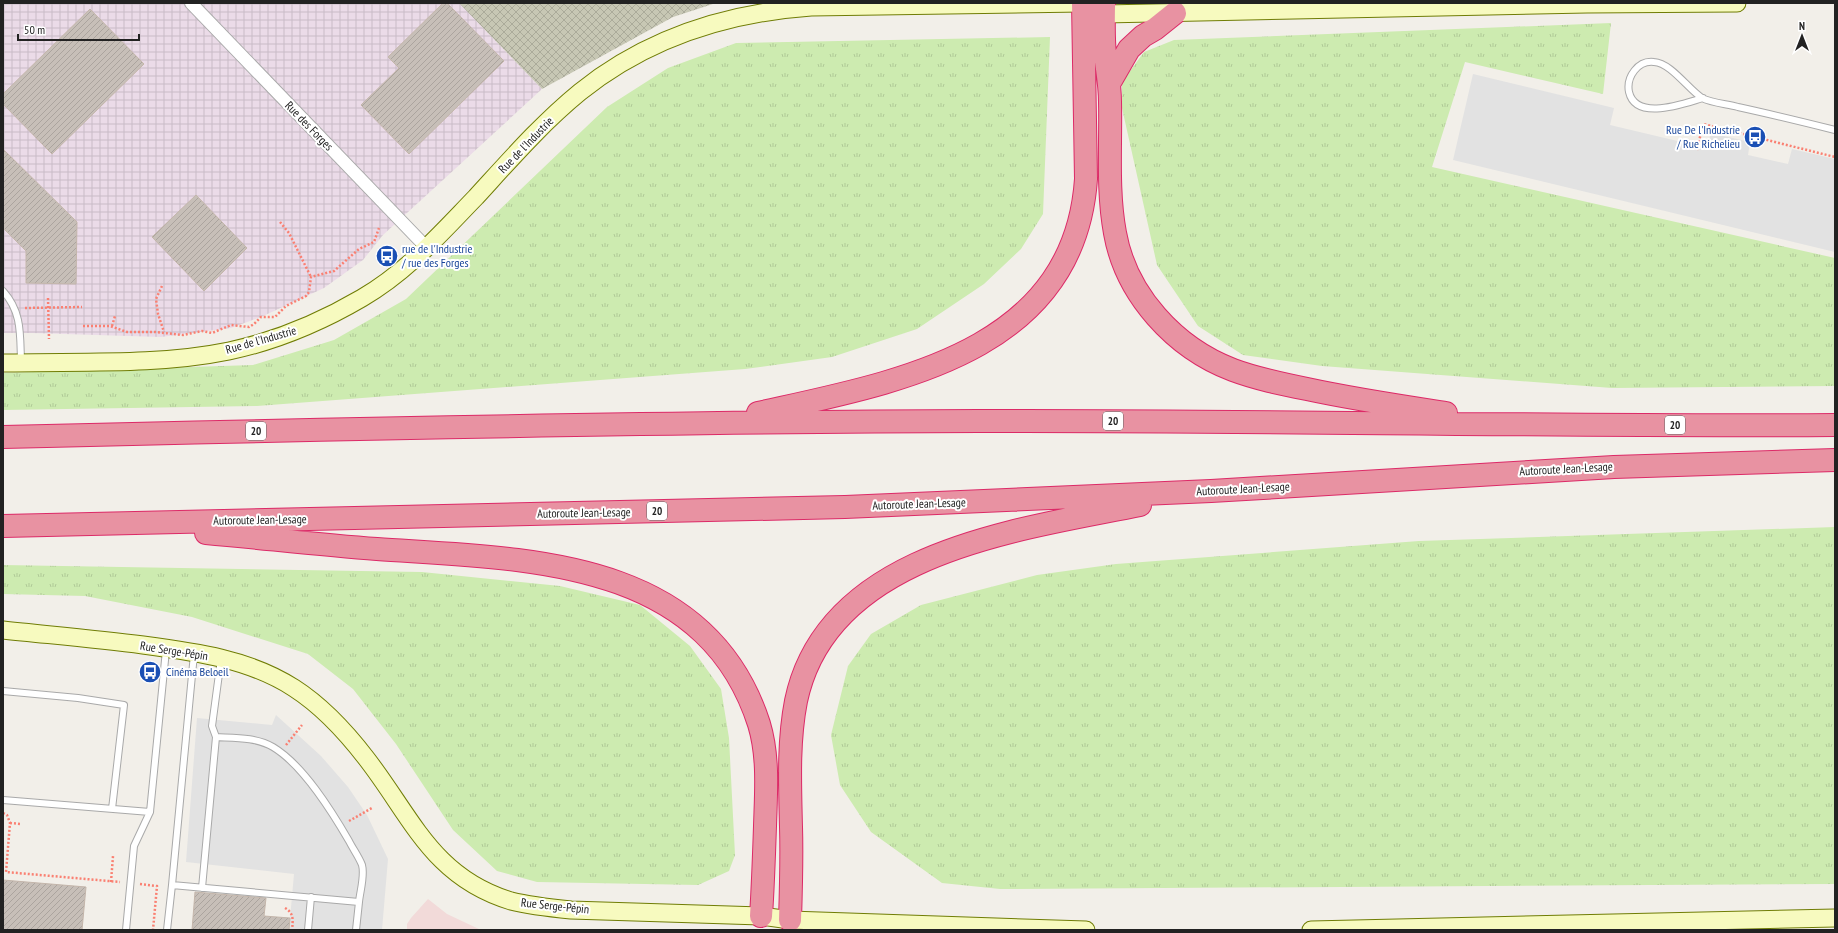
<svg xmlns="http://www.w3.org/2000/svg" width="1838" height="933" viewBox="0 0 1838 933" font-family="'PT Sans Narrow',sans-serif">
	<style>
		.commercial { fill: #f2dad9 }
		.industrial { fill: url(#industrial-grid) }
		.construction { fill: url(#construction-cross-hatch) }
		.grass { fill: url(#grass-tufts) }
		.parking { fill: #e2e2e2 }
		.building { fill: url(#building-hatch); stroke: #c4b6ab }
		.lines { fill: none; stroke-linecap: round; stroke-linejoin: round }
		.lane-casing { stroke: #a9a9a9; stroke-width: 8 }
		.street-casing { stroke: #a9a9a9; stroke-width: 14 }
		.secondary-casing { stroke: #707d05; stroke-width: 19 }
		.highway-casing { stroke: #dc2a67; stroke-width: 24 }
		.path { stroke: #fa8072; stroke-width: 2.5; stroke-dasharray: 2 2; stroke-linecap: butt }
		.lane { stroke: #fff; stroke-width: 6 }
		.street { stroke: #fff; stroke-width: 12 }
		.secondary { stroke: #f7fabf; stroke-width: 17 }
		.highway { stroke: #e892a2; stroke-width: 22 }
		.labels { text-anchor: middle; stroke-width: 4; stroke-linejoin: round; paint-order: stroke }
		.shield { fill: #fff; stroke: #646464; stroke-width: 1 }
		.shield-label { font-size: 11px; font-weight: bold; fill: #222 }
		.street-label { font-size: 12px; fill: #222; stroke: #fff }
		.transit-label { font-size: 12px; fill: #164399; stroke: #fff; text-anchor: start }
	</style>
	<defs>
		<pattern id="industrial-grid" width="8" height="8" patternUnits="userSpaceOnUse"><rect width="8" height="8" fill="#ebdbe8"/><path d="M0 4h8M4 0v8" fill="none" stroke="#c9bcc7"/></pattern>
		<pattern id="construction-cross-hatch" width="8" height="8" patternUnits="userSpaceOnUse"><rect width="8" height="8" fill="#c7c7b4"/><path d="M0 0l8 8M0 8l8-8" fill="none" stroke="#abab9a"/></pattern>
		<pattern id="grass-tufts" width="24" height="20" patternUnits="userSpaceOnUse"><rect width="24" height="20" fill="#cdebb0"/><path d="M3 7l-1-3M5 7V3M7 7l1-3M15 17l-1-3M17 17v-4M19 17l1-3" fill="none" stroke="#b0c997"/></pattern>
		<pattern id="building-hatch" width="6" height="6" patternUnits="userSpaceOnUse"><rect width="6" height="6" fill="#c7bfb8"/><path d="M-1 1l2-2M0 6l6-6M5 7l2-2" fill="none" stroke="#aba49e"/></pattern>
	</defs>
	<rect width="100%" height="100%" fill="#f2efe9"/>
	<path class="commercial" d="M428 899 447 914 481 930H407V924L411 918Z"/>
	<path class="industrial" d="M3 3H459L542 89 383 235 363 260 324 288 261 317 231 328 161 337 32 333H3Z"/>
	<path class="construction" d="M459 3H716L673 17 542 89Z"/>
	<path class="grass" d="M1611 23 1603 94 1465 62 1432 167 1835 258V386L1612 388 1322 366 1243 355 1198 326 1157 265 1122 108V82L1144 52 1174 40Z
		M1050 37 1043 214 1021 249 984 284 917 329 832 357 745 369 257 406 3 410V373L253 365 334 340 406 299 607 107 668 68 736 43Z
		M1835 527V884L1000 889 942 883 871 832 840 785 831 735 848 666 871 634 921 605 1037 575 1116 564 1419 541Z
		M3 565 422 572 560 586 640 605 690 646 721 689 729 738 735 855 729 871 698 885 537 882 497 871 453 830 396 744 353 689 308 654 192 617 85 596 3 594Z"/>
	<path class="parking" d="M1473 74 1614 108 1610 125 1707 148 1711 133 1750 142 1748 155 1788 164 1792 149 1835 159V252L1453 160Z
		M276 715 321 756 348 787 367 815 388 859 382 930H289L294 874 186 862 197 718 272 725Z"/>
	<path class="building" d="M443 3H447L504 61 409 154 361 105 399 68 388 57Z
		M90 9 144 64 52 154 3 104V94Z
		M3 149 77 222 76 284 26 283V251L3 228Z
		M196 195 247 248 204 291 152 237Z
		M3 880 86 887 82 930H3Z
		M195 892 266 898 264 916 290 918 289 930H192Z"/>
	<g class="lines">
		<g class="lane-casing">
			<path id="lane" d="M1703 98C1685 103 1636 122 1629 92 1626 77 1638 60 1654 62 1671 63 1688 89 1702 98 1712 103 1727 104 1738 107 1770 114 1803 122 1835 130
				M3 291C22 312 20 334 21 361
				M194 654 172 885 359 902C360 891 365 876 362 865 359 857 353 849 349 841 331 810 303 765 273 747 256 737 234 738 216 737
				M3 691 78 698 124 705 112 809
				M3 800 150 812 166 650
				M202 888 216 737 212 726 221 659
				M126 930 134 846 150 812
				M167 930 172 885
				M308 930 311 897
				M356 930 359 902"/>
		</g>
		<g class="street-casing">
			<path id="street" d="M191 3 427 248"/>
		</g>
		<g class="secondary-casing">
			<path id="secondary" d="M1094 9 1104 14 1587 4 1737 3
				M3 363C77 361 156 366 229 351 276 341 321 322 362 298 407 272 440 234 476 197 509 161 542 123 580 92 646 39 727 13 811 7L1082 3
				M3 630C50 635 97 639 143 645 196 652 249 659 294 688 322 706 346 732 366 758 412 817 432 877 511 901 531 906 551 908 571 910L761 916 790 920 1086 930
				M1311 930 1835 918"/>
		</g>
		<g class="highway-casing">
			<path id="highway" d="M1104 3C1104 20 1103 37 1105 54 1107 70 1110 85 1110 102 1111 145 1107 190 1115 233 1126 295 1175 348 1233 370 1257 379 1282 384 1307 389 1353 399 1400 406 1446 413
				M1110 82 1129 49 1143 36 1155 29 1175 13
				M758 413C897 382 1074 353 1086 179L1083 3
				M3 437C328 429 654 422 979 421 1264 420 1550 427 1835 425
				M3 526 845 507 1211 491 1614 467 1835 460
				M206 533C263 538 320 545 377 549 522 559 705 556 759 724 769 757 766 792 765 826 764 856 763 886 761 916
				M790 920C791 889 792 858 791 827 790 785 788 742 796 701 827 552 1018 530 1140 505"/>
		</g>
		<path class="path" d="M1697 150 1703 124 1835 157
			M280 222 289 233 311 277
			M162 286 156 299 158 314 164 332
			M48 298 49 339
			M25 308 82 307
			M83 326H110L127 332H155L183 335 202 331 212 333 231 325 249 327 254 324 261 317H275L286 306 306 296 309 292 311 277 334 271 359 249 374 242 379 228
			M112 326 115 316
			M286 745 302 725
			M3 813 7 815 10 823 6 872 120 882
			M349 821 372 808
			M10 823 21 824
			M111 882 113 856
			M140 884 157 886 153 930
			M285 908C294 913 293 920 292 930"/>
		<use href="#lane" class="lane"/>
		<use href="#street" class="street"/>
		<use href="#secondary" class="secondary"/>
		<use href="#highway" class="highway"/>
	</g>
	<defs>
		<g id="bus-disc" transform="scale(1.15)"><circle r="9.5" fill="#1a4fb4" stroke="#fff"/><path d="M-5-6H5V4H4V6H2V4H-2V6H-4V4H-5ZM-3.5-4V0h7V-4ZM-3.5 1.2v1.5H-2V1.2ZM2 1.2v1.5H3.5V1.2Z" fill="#fff"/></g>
	</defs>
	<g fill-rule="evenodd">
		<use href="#bus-disc" x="1755" y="137"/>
		<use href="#bus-disc" x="387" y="256"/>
		<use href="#bus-disc" x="150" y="672"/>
	</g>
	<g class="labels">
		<g class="shield">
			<rect x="1103" y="412" width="20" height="18" rx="3"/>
			<rect x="1665" y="416" width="20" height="18" rx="3"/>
			<rect x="246" y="422" width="20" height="18" rx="3"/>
			<rect x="647" y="502" width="20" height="18" rx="3"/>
		</g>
		<g class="shield-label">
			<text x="1113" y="425">20</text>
			<text x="1675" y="429">20</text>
			<text x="256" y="435">20</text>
			<text x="657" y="515">20</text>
		</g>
		<g class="street-label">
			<text transform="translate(309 126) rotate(46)" y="4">Rue des Forges</text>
			<text transform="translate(526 145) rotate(-46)" y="4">Rue de l'Industrie</text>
			<text transform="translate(261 340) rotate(-16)" y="4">Rue de l'Industrie</text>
			<text transform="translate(1566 469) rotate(-3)" y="4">Autoroute Jean-Lesage</text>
			<text transform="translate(1243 489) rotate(-3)" y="4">Autoroute Jean-Lesage</text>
			<text transform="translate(919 504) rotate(-2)" y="4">Autoroute Jean-Lesage</text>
			<text transform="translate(584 513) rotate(-1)" y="4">Autoroute Jean-Lesage</text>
			<text transform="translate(260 520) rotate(-1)" y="4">Autoroute Jean-Lesage</text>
			<text transform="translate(174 651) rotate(9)" y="4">Rue Serge-Pépin</text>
			<text transform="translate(555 906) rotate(6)" y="4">Rue Serge-Pépin</text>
		</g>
		<g class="transit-label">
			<text x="1740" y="134" text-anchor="end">Rue De l'Industrie<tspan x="1740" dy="14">/ Rue Richelieu</tspan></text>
			<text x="402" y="253">rue de l'Industrie<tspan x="402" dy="14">/ rue des Forges</tspan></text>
			<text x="166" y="676">Cinéma Beloeil</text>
		</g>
	</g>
	<rect width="1838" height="933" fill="none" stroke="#222222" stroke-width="8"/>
	<g transform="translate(1802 36)" stroke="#ffffff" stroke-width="3" paint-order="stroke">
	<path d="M0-3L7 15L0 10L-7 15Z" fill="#222222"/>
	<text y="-6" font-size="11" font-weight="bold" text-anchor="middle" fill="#222222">N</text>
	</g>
	<path d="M18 34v6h121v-6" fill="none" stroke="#222222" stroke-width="2"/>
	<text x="24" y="34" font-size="12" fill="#222222" stroke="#ffffff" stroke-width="3" paint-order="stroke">50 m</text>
</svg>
